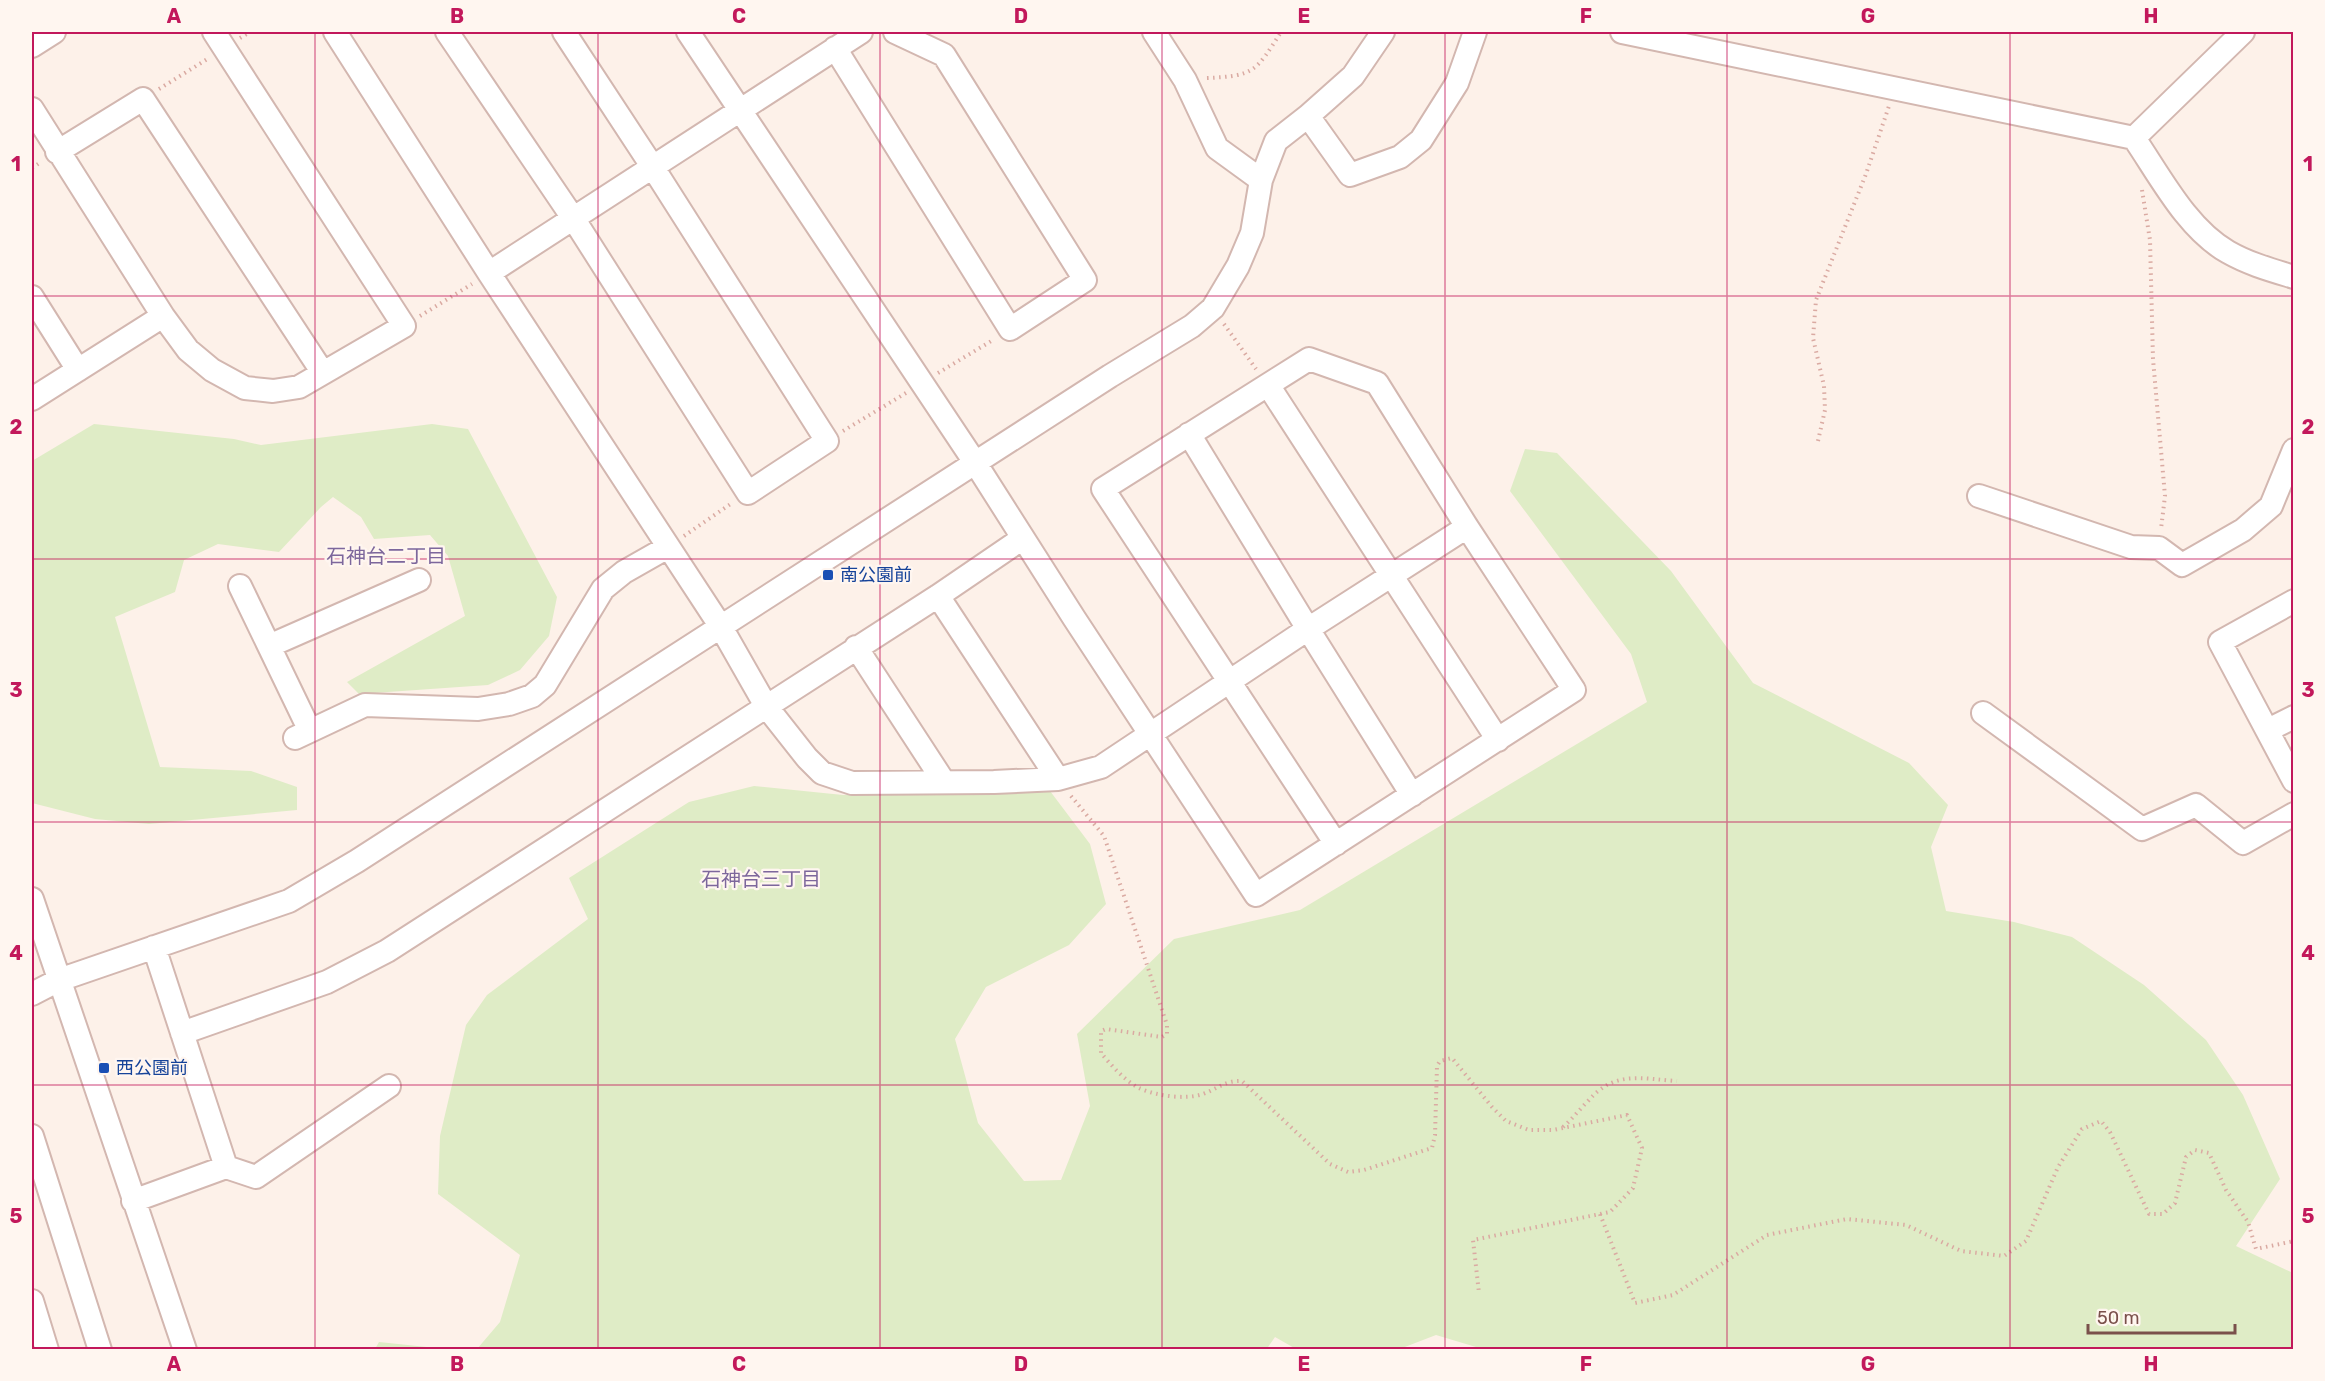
<svg xmlns="http://www.w3.org/2000/svg" width="2325" height="1381" viewBox="0 0 2325 1381" font-family="Rubik,'Noto Sans JP',sans-serif">
	<style>
		.green { fill: #dfecc6 }
		.lines { fill: none; stroke-linecap: round; stroke-linejoin: round }
		.minor-casing { stroke: #d3b7b0; stroke-width: 26 }
		.path { stroke: #daaaa2; stroke-width: 4; stroke-dasharray: 1.5 4.5; stroke-linecap: butt }
		.minor { stroke: #fff; stroke-width: 22 }
		.grid { fill: none; stroke: #c2185b; stroke-width: 1.5; stroke-opacity: 0.55 }
		.transit-dot { fill: #1a4fb4; stroke: #fff6f0; stroke-width: 2 }
		.labels { text-anchor: middle; stroke-width: 4.5; stroke-linejoin: round; paint-order: stroke }
		.transit-label { font-size: 18px; fill: #164399; stroke: #fff6f0; text-anchor: start }
		.neighbourhood-label { font-size: 20px; fill: #7d679c; stroke: #fff6f0 }
		.neatline { fill: none; stroke: #c2185b; stroke-width: 2 }
		.grid-label { font-size: 20px; text-anchor: middle; font-weight: bold; fill: #c2185b }
	</style>
	<rect width="100%" height="100%" fill="#fdf1e9"/>
	<path class="green" d="M94 424 234 439 261 445 432 424 468 429 557 597 549 636 520 670 488 685 359 694 347 682 465 616 448 556 430 535 374 539 361 517 333 497 321 507 279 552 218 544 184 560 175 592 115 617 160 767 251 771 297 787V810L149 824 95 819 32 803V461Z
		M1525 449 1557 453 1671 571 1753 683 1909 763 1948 805 1931 847 1946 911 2014 922 2072 937 2144 985 2206 1040 2243 1095 2280 1179 2236 1246 2293 1273V1349L1486 1350 1436 1335 1397 1350 1296 1349 1275 1337 1266 1350 477 1349 500 1322 520 1255 438 1194 440 1136 466 1025 487 995 588 919 569 878 689 802 754 786 843 795 1047 787 1090 844 1106 904 1069 945 986 987 955 1039 978 1123 1024 1181 1061 1180 1090 1106 1077 1034 1174 939 1300 910 1647 702 1631 654 1510 491Z
		M379 1342 446 1349H375Z"/>
	<g class="lines">
		<g class="minor-casing">
			<path id="minor" d="M335 32 489 273 721 627 766 706 807 758 822 773 852 783 994 782 1058 779 1101 767 1308 629 1467 527
				M447 32 573 218 748 493 827 441 652 166 564 32
				M688 32 976 464 1074 618 1256 895 1574 690 1467 527 1377 383 1309 359 1103 489 1336 844
				M1154 32 1185 80 1217 148 1261 180
				M1622 32 2134 138 2243 32
				M32 46 54 32
				M835 48 1010 329 1085 280 944 55 895 32
				M32 109 163 316 32 399
				M1308 116 1353 76 1383 32
				M2134 138C2160 176 2187 229 2228 252 2249 264 2271 270 2294 277
				M57 152 143 99 323 373
				M489 273 861 32
				M32 297 78 370
				M163 316 188 350 212 370 245 388 273 391 299 387 404 326 214 32
				M1268 385 1498 740
				M1189 434 1308 629 1412 795
				M1979 496 2131 547 2159 548 2182 565 2243 530 2271 506 2294 450
				M240 586 310 731
				M938 596 1058 779
				M2294 601 2220 642 2294 781
				M269 646 419 580
				M856 647 944 782
				M1983 713 2142 829 2196 805 2243 843 2294 814
				M2268 730 2294 717
				M295 738 365 705 478 709 509 704 532 696 545 685 603 589 624 572 668 547
				M32 899 185 1350
				M32 994 59 980 289 901 357 861 1110 376 1192 326 1213 308 1238 266 1252 233 1261 180 1276 141 1308 116 1350 175 1400 157 1421 140 1457 83 1475 32
				M182 1033 327 982 387 951 938 596 1023 538
				M32 1136 100 1350
				M226 1167 256 1177 389 1086
				M133 1201 226 1167 154 947
				M32 1301 47 1350"/>
		</g>
		<path class="path" d="M240 38 250 32
			M1207 78C1255 76 1256 71 1281 32
			M159 89 209 58
			M32 168 41 162
			M2142 190 2150 240 2153 359 2165 496 2161 529
			M420 316 472 284
			M1224 324 1256 369
			M938 373 993 340
			M843 431 906 393
			M1818 441 1825 410 1824 386 1813 338 1816 300 1866 174 1889 106
			M684 536 732 503
			M1071 796 1104 836 1167 1025V1034L1162 1037 1106 1029 1101 1031V1053C1111 1065 1125 1081 1139 1088 1156 1096 1186 1100 1203 1094 1217 1089 1226 1080 1242 1081L1330 1164 1348 1172 1364 1170 1432 1148 1435 1135 1437 1066 1440 1061 1452 1058 1492 1107 1506 1121 1529 1130H1553L1627 1115 1642 1148 1633 1188 1610 1212 1473 1240 1479 1293
			M1563 1127C1573 1118 1580 1109 1589 1100 1615 1070 1642 1079 1677 1081
			M1600 1214 1635 1303 1673 1295 1767 1235 1847 1219 1906 1225 1961 1251 2004 1256 2026 1241 2058 1167 2082 1129 2101 1121 2110 1132 2149 1214H2163L2175 1203 2186 1157 2195 1150 2209 1153 2226 1190 2248 1222 2256 1249 2294 1241"/>
		<use href="#minor" class="minor"/>
	</g>
	<path class="grid" d="M315 32V1350M598 32V1350M880 32V1350M1162 32V1350M1445 32V1350M1727 32V1350M2010 32V1350M32 296H2294M32 559H2294M32 822H2294M32 1085H2294"/>
	<g class="transit-dot">
		<rect x="822" y="569" width="12" height="12" rx="3"/>
		<rect x="98" y="1062" width="12" height="12" rx="3"/>
	</g>
	<g class="labels">
		<g class="transit-label">
			<text x="840" y="581">南公園前</text>
			<text x="116" y="1074">西公園前</text>
		</g>
		<g class="neighbourhood-label">
			<text x="386" y="563">石神台二丁目</text>
			<text x="761" y="886">石神台三丁目</text>
		</g>
	</g>
	<rect width="2325" height="1381" fill="none" stroke="#fff6f0" stroke-width="66"/>
	<path d="M2088 1324v9h147v-9" fill="none" stroke="#7a504b" stroke-width="3"/>
	<text x="2097" y="1324" font-size="18" fill="#7a504b" stroke="#fff6f0" stroke-width="4.5" paint-order="stroke">50 m</text>
	<rect x="33" y="33" width="2259" height="1315" class="neatline"/>
	<g class="grid-label">
		<text x="174" y="23">A</text>
		<text x="457" y="23">B</text>
		<text x="739" y="23">C</text>
		<text x="1021" y="23">D</text>
		<text x="1304" y="23">E</text>
		<text x="1586" y="23">F</text>
		<text x="1868" y="23">G</text>
		<text x="2151" y="23">H</text>
		<text x="16" y="171">1</text>
		<text x="2308" y="171">1</text>
		<text x="16" y="434">2</text>
		<text x="2308" y="434">2</text>
		<text x="16" y="697">3</text>
		<text x="2308" y="697">3</text>
		<text x="16" y="960">4</text>
		<text x="2308" y="960">4</text>
		<text x="16" y="1223">5</text>
		<text x="2308" y="1223">5</text>
		<text x="174" y="1371">A</text>
		<text x="457" y="1371">B</text>
		<text x="739" y="1371">C</text>
		<text x="1021" y="1371">D</text>
		<text x="1304" y="1371">E</text>
		<text x="1586" y="1371">F</text>
		<text x="1868" y="1371">G</text>
		<text x="2151" y="1371">H</text>
	</g>
</svg>
